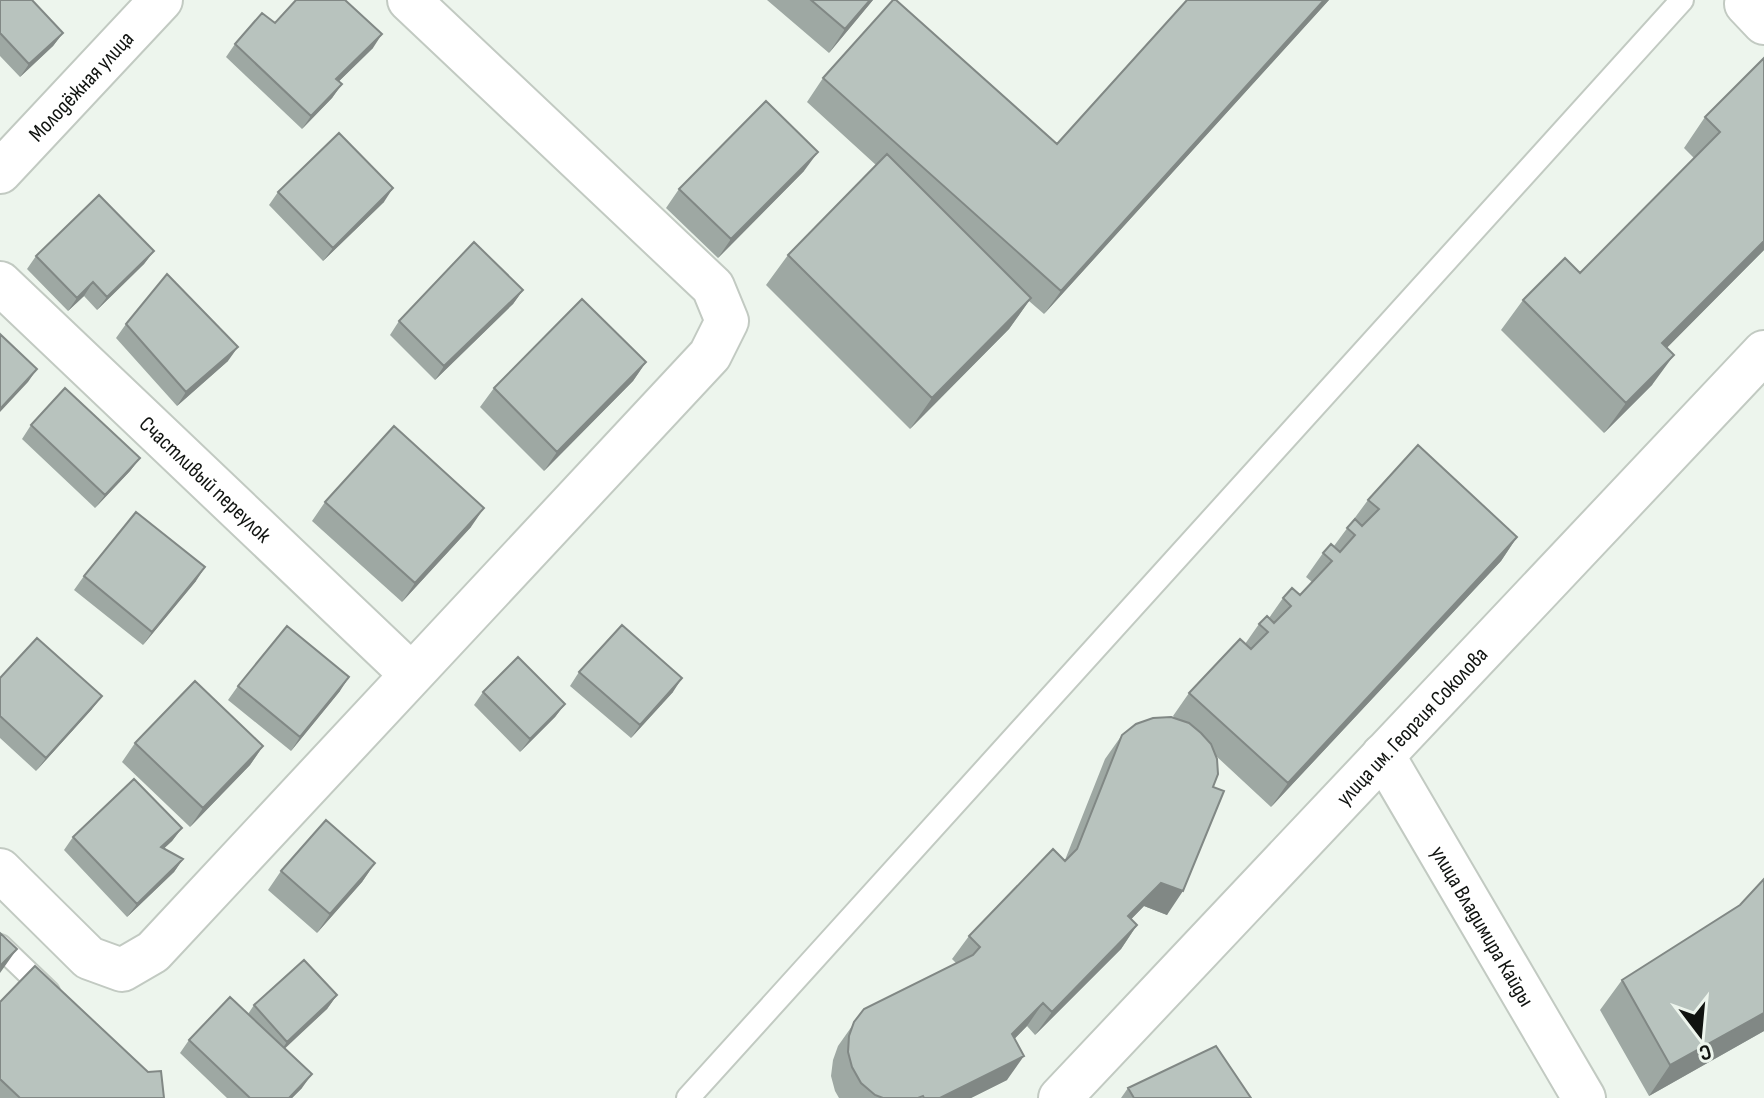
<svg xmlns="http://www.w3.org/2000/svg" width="1764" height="1098" viewBox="0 0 1764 1098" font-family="'Sofia Sans Condensed',sans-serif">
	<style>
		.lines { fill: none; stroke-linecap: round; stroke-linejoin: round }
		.service-casing { stroke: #c2cac2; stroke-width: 26 }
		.minor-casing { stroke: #c2cac2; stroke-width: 46 }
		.service { stroke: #fff; stroke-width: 22 }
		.minor { stroke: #fff; stroke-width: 42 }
		.wall { fill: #9ea8a3 }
		.shaded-wall { fill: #818885 }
		.building { fill: #b8c3be; stroke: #818885; stroke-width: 2 }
		.labels { text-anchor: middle; stroke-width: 6; stroke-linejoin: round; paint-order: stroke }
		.street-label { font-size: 22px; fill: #101310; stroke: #edf5ed }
	</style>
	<rect width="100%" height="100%" fill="#edf5ed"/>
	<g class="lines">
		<g class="service-casing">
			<path id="service" d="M0 946 48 992
				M688 1098 1682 0"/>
		</g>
		<g class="minor-casing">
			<g id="minor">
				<path d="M1750 0 1746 4 1764 23"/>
				<path id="s1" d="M0 172 161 0"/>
				<path id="s2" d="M0 283 411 674"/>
				<path id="s3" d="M1383 755 1584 1098"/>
				<path d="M0 870 89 958 122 970 153 952 710 355 727 321 713 287 409 0"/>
				<path id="s4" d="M1060 1098 1764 352"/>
			</g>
		</g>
		<use href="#service" class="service"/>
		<use href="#minor" class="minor"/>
	</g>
	<path class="wall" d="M0 0 63 33 53 46 20 77 0 56Z
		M767 0H873L829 53Z
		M1187 0H1329L1044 314 1029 301 1009 329 910 429 766 285 788 255 876 165 807 102 823 78 1057 144Z
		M275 23 373 48 339 81 342 84 332 98 302 129 226 57 235 44Z
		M1764 58V250L1666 348 1652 385 1604 433 1501 330 1523 300 1580 273 1694 158 1684 148 1705 117Z
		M804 171 718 258 666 208 679 189Z
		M278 192 384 202 323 261 269 205Z
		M154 251 144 264 97 310 84 296 68 311 27 269 36 256Z
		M523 290 513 304 435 380 390 335 399 321Z
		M126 324 228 361 177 406 116 338Z
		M646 362 633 381 544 471 480 407 494 388Z
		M31 425 140 458 130 471 95 508 22 439Z
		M1368 500 1517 537 1501 561 1271 807 1215 755 1213 787 1167 915 1144 906 1131 919 1137 925 1121 949 1035 1035 1027 1026 1015 1038 1007 1080 971 1098H839L835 1091 831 1076 833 1060 838 1046 864 1009 956 963 952 959 969 936 1065 860 1105 759 1122 735 1176 719 1173 716 1189 693 1245 644 1259 624 1269 618 1283 598 1300 595 1312 582 1306 577 1323 553 1334 546Z
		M325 502 471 527 402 602 312 521Z
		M84 576 196 581 143 645 74 590Z
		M579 672 673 692 631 738 570 686Z
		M0 678 92 709 36 771 0 738Z
		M238 686 340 691 291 751 228 700Z
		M483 692 565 704 555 717 520 752 474 705Z
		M135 743 263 746 250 765 190 827 122 762Z
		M182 828 172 841 164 848 183 859 174 872 127 917 64 850 73 837Z
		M375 863 362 882 317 933 268 890 281 871Z
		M1764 879V1031L1649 1096 1600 1010 1622 980 1740 905Z
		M337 995 327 1009 284 1048 302 1088 292 1098H227L180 1053 189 1040 248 1014 254 1005Z
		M0 1002 164 1098H0Z
		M1128 1088 1134 1098H1121Z"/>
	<path class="shaded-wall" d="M870 0H873L829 53 845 29Z
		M1324 0H1329L1044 314 1061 291Z
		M63 33 53 46 20 77 29 64Z
		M382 34 373 48 327 93 336 79Z
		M342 84 332 98 302 129 311 116Z
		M818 152 804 171 718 258 731 239Z
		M393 188 384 202 323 261 333 248Z
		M1764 241V250L1641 374 1662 343Z
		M154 251 144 264 97 310 107 297Z
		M93 282 84 296 68 311 77 298Z
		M523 290 513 304 435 380 444 366Z
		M1031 298 1009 329 910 429 932 398Z
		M238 347 228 361 177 406 186 392Z
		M1674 355 1652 385 1604 433 1626 403Z
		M646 362 633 381 544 471 557 452Z
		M37 369 28 382 0 412V409Z
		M140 458 130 471 95 508 105 495Z
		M484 508 471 527 402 602 415 583Z
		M1517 537 1501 561 1271 807 1288 783Z
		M205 567 196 581 143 645 152 632Z
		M349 677 340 691 291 751 300 737Z
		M682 678 673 692 631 738 640 725Z
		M102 696 92 709 36 771 46 758Z
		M565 704 555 717 520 752 530 739Z
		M263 746 250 765 190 827 203 808Z
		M182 828 172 841 152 860 161 847Z
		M183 859 174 872 127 917 137 904Z
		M375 863 362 882 317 933 330 914Z
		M1161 883 1183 891 1167 915 1144 906 1111 940 1128 916Z
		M1137 925 1121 949 1035 1035 1052 1012Z
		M17 949 0 973V966Z
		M337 995 327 1009 278 1055 287 1042Z
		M1043 1003 1027 1026 996 1058 1012 1034Z
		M1764 1013V1031L1649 1096 1670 1065Z
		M1024 1056 1007 1080 971 1098H940Z
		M312 1074 302 1088 292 1098H289Z"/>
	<path class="building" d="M0 0H32L63 33 29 64 0 33Z
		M296 0H345L382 34 336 79 342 84 311 116 235 44 262 13 275 23Z
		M811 0H870L845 29Z
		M893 0H896L1057 144 1187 0H1324L1061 291 823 78Z
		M1764 58V241L1662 343 1674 355 1626 403 1523 300 1565 258 1580 273 1720 132 1705 117Z
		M766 101 818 152 731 239 679 189Z
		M339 133 393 188 333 248 278 192Z
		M887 154 1031 298 932 398 788 255Z
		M99 195 154 251 107 297 93 282 77 298 36 256Z
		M474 242 523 290 444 366 399 321Z
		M167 274 238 347 186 392 126 324Z
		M582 299 646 362 557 452 494 388Z
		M0 334 37 369 0 409Z
		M65 388 140 458 105 495 31 425Z
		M394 426 484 508 415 583 325 502Z
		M1418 445 1517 537 1288 783 1189 693 1240 639 1251 649 1268 632 1259 624 1267 616 1274 623 1291 606 1283 598 1292 588 1300 595 1332 561 1323 553 1331 544 1340 552 1355 535 1347 528 1355 519 1362 526 1379 509 1368 500Z
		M136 512 205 567 152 632 84 576Z
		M622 625 682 678 640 725 579 672Z
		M287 626 349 677 300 737 238 686Z
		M37 638 102 696 46 758 0 716V678Z
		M518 657 565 704 530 739 483 692Z
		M195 681 263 746 203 808 135 743Z
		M1171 717 1189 723 1201 733 1211 744 1217 759 1218 774 1213 787 1224 791 1183 891 1161 883 1128 916 1137 925 1095 968 1052 1012 1043 1003 1012 1034 1024 1056 940 1098H924L923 1096 918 1098H883L875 1095 861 1083 852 1067 848 1052 849 1036 854 1022 864 1009 973 955 980 947 969 936 1053 849 1065 861 1077 849 1122 735 1136 724 1153 718Z
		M134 779 182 828 161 847 183 859 137 904 73 837Z
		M326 820 375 863 330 914 281 871Z
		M1764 879V1013L1670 1065 1622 980 1740 905Z
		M0 933 17 949 0 966Z
		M304 960 337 995 287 1042 254 1005Z
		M35 966 148 1072 161 1071 164 1098H20L0 1079V1002Z
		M230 997 312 1074 289 1098H250L189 1040Z
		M1216 1046 1251 1098H1134L1128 1088Z"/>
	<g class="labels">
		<g class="street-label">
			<text dy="8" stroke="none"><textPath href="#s1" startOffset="118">Молодёжная улица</textPath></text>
			<text dy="8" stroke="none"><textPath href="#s2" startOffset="284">Счастливый переулок</textPath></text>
			<text dy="8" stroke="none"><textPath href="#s4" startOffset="512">улица им. Георгия Соколова</textPath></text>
			<text dy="8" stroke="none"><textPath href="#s3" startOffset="198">улица Владимира Кайды</textPath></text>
		</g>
	</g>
	<g transform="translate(1700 1034) rotate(164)" stroke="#edf5ed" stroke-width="6" paint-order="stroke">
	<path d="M0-6L14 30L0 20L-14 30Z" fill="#101310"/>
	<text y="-12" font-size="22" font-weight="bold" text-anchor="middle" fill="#101310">С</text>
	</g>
</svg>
